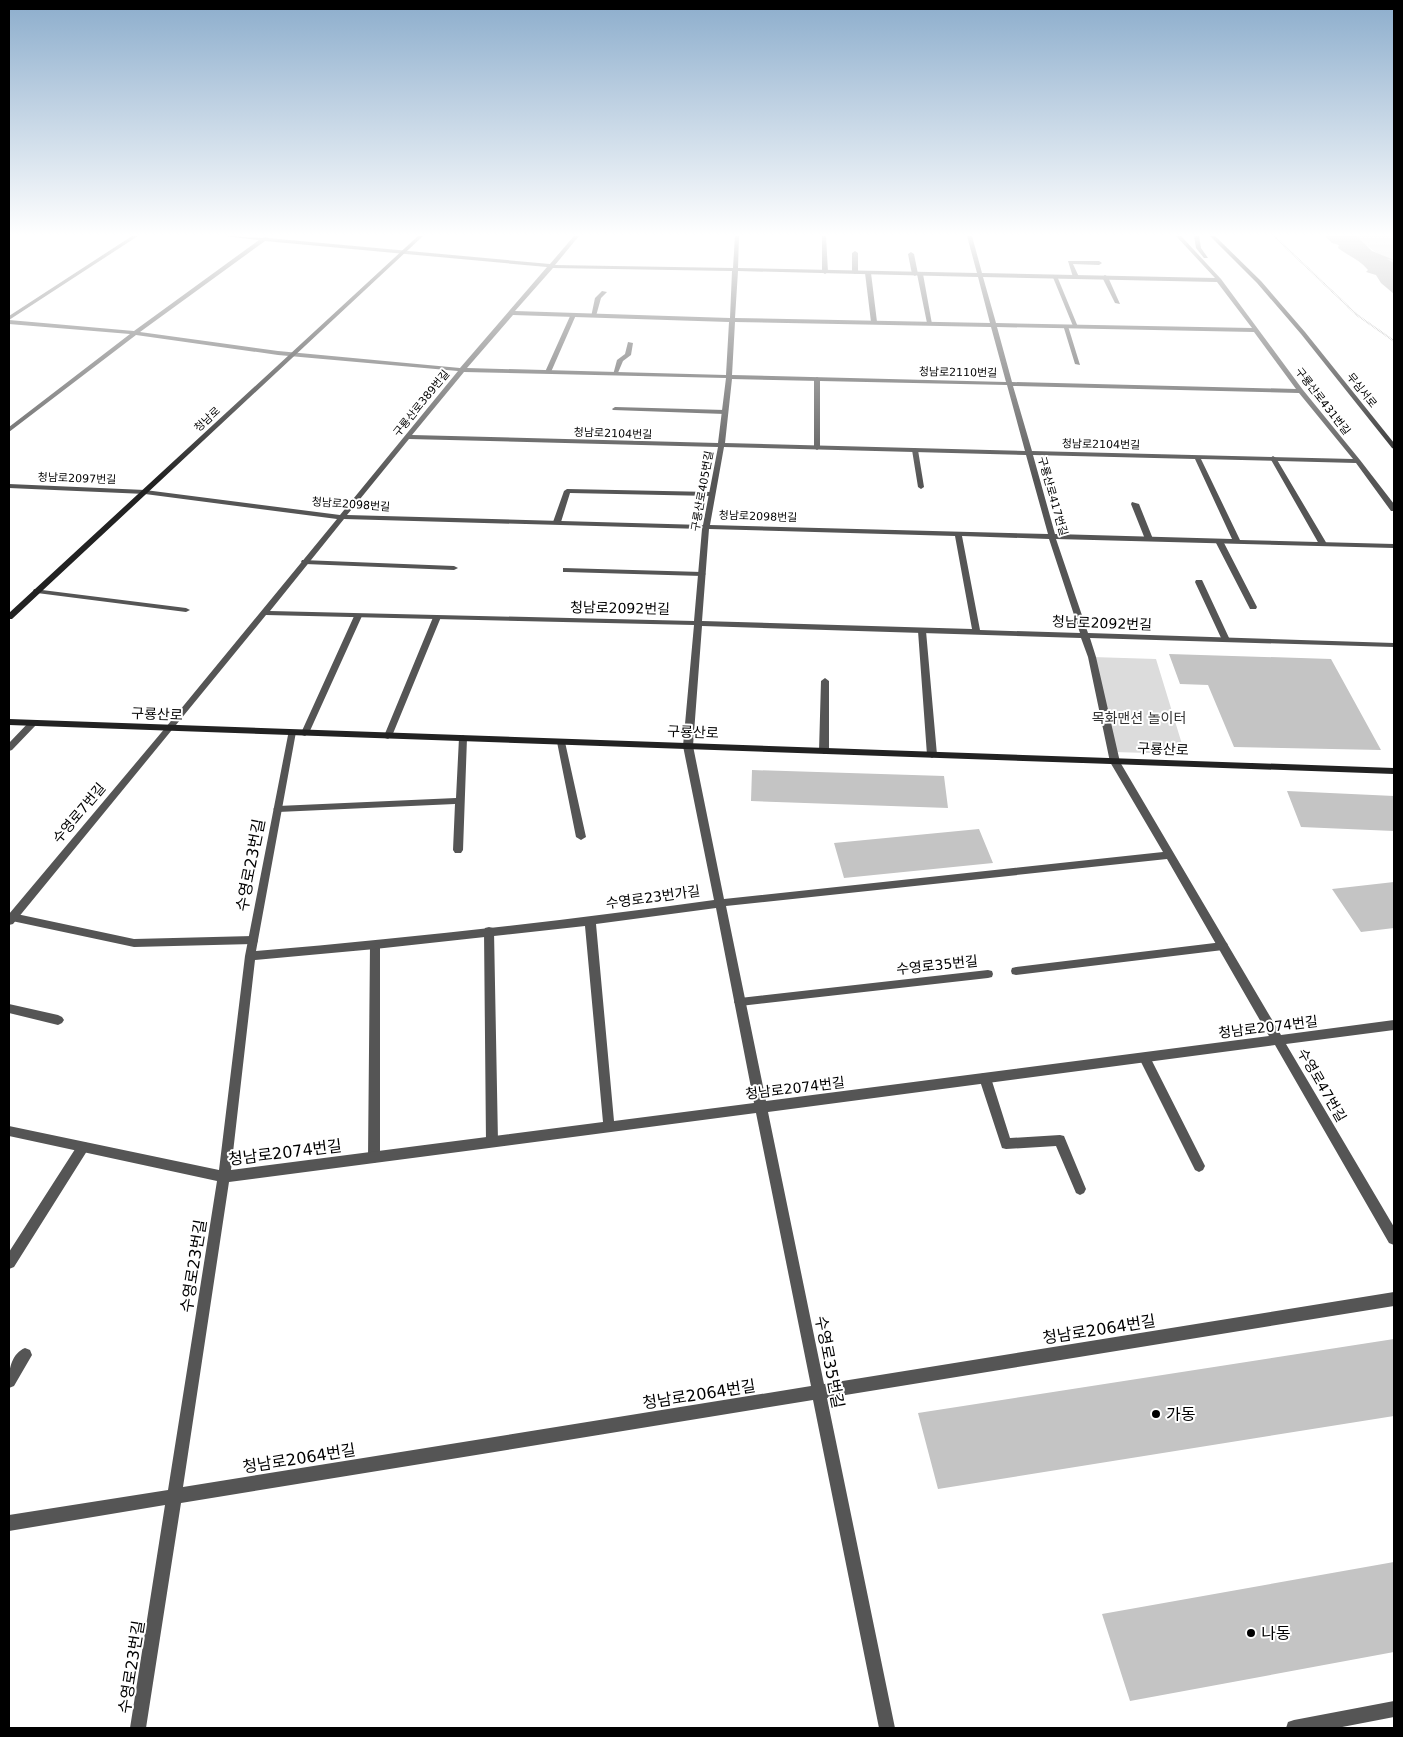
<svg xmlns="http://www.w3.org/2000/svg" width="1403" height="1737" viewBox="0 0 1403 1737" font-family="'DejaVu Sans','Noto Sans KR',sans-serif">
	<style>
		.green { fill: #dcdcdc }
		.water { fill: #a3a3a3 }
		.building { fill: #c4c4c4 }
		.lines { fill: none; stroke-linecap: round; stroke-linejoin: round }
		.path { stroke: #777; stroke-width: 2; stroke-dasharray: 0.5 1; stroke-linecap: butt }
		.lane { fill: #555; fill-rule: evenodd }
		.street { fill: #555; fill-rule: evenodd }
		.secondary { fill: #222; fill-rule: evenodd }
		.poi-dot { fill: #000; stroke: #fff; stroke-width: 2 }
		.labels { text-anchor: middle; stroke-width: 4; stroke-linejoin: round; paint-order: stroke }
		.far-street-label { font-size: 11px; fill: #000; stroke: #fff }
		.street-label { font-size: 14px; fill: #000; stroke: #fff }
		.park-label { font-size: 14px; fill: #333; stroke: #fff }
		.near-street-label { font-size: 16px; fill: #000; stroke: #fff }
		.near-poi-label { font-size: 16px; fill: #000; stroke: #fff; text-anchor: start }
	</style>
	<rect width="100%" height="100%" fill="#fff"/>
	<path class="green" d="M1357 236H1390L1394 240V263C1380 257 1368 247 1357 236Z
		M1092 657 1156 659 1185 754 1113 752Z"/>
	<path class="water" d="M1325 236H1357L1372 251 1394 260 1387 259 1394 263V294L1381 283 1376 275 1366 272 1368 270C1360 260 1350 257 1338 248L1339 245 1332 243Z"/>
	<path class="building" d="M1169 654 1331 659 1381 750 1234 747 1208 685 1180 684Z
		M752 770 944 776 948 808 751 801Z
		M1287 791 1394 796V831L1301 827Z
		M979 829 993 863 844 878 834 843Z
		M1394 882V928L1361 932 1332 889Z
		M1394 1339V1416L938 1489 918 1413Z
		M1394 1562V1652L1130 1701 1102 1614Z"/>
	<g class="lines">
		<path class="path" d="M1274 236 1357 315 1394 341"/>
		<path class="lane" d="M822 236H826L828 272 825 274 822 272Z
			M855 251 858 253V272L855 274 852 272V253Z
			M911 252 914 254 918 274 920 272 923 274 932 324 927 323 917 274 915 276 912 274 908 254Z
			M1068 261H1099L1102 263 1099 265 1073 264 1079 277 1076 279 1073 277Z
			M868 271 871 273 877 322 874 324 871 322 865 273Z
			M1052 275 1057 276 1078 327 1073 326Z
			M1105 275 1108 277 1120 304 1115 303 1102 277Z
			M602 291 607 292 601 298 596 316 591 317 595 298Z
			M571 314 576 315 551 372 546 373 545 372Z
			M1063 325 1068 326 1080 365 1075 364Z
			M628 342 633 343 631 355 623 361 617 375H613L617 360 625 354Z
			M817 377 820 379V448L817 450 814 448V379Z
			M615 407 725 410 728 412 725 414 613 410 612 409Z
			M915 448 918 450 924 487 921 489 918 487 912 450Z
			M1273 456 1276 458 1327 544 1326 546H1323L1319 544 1270 458Z
			M567 489 711 492 715 494 711 496 570 493 561 522 554 524 553 522 564 491Z
			M1132 502 1139 504 1153 539 1152 541H1149L1145 539 1131 504Z
			M1216 539H1222L1223 541 1257 607 1256 609H1250L1249 607 1215 541Z
			M302 560 454 566 458 568 454 570 305 564 301 562Z
			M563 568 702 572 706 574 702 576 566 572H563Z
			M1196 580H1202L1203 582 1230 640 1229 642H1226L1222 640 1195 582Z
			M34 589 186 608 190 610 186 612 37 593 33 591Z
			M355 614H361L362 616 309 733 305 736 302 735 301 733Z
			M434 615H437L441 617 392 736 388 739 385 738 384 736Z
			M919 629H925L926 631 937 755 932 758 927 755 918 631Z
			M825 678 829 681V751L824 754 819 751 821 681Z
			M33 720 37 723 36 725 12 750 9 751V743L30 721Z
			M463 735 467 738 463 850 461 853H455L453 850 455 804 278 812 273 809 278 806 456 798 459 738Z
			M561 739 565 742 586 837 581 840 576 837 557 742Z
			M12 913 134 939 253 936 257 937 258 940 257 943 253 944 134 947 12 921 9 920V914Z
			M489 927 493 928 494 931 498 1142 496 1146 492 1147 488 1146 486 1142 484 931 485 928Z
			M375 941 379 942 380 945V1157L378 1161 374 1163 370 1161 368 1157 370 945 371 942Z
			M1223 942 1227 943 1228 946 1227 949 1223 950 1016 975 1012 974 1011 971 1012 968 1016 967Z
			M988 970 992 971 993 974 992 977 988 978 740 1006 736 1005 734 1002 736 999 740 998Z
			M9 1004 58 1015 62 1017 64 1020 62 1023 58 1025 9 1013Z
			M1145 1053 1149 1055 1203 1162 1205 1166 1203 1170 1199 1172 1195 1170 1139 1058 1141 1055Z
			M985 1073 989 1074 991 1078 1010 1138 1060 1135 1064 1136 1086 1189 1084 1193 1080 1195 1076 1193 1056 1146 1006 1149 1002 1148 979 1078 981 1074Z
			M83 1142 87 1143 89 1147 87 1151 14 1267 9 1269V1252L79 1143Z
			M25 1348 30 1350 32 1355 14 1386 9 1388C8 1374 10 1354 25 1348Z"/>
		<path class="street" d="M132 236H138L9 320V316Z
			M225 236 263 238 266 237 268 238 550 264 574 236H579L555 265 733 268 735 236H739L738 268 977 273 967 236H972L982 273 1215 278 1176 236H1181L1221 279 1303 390 1360 460 1394 504V511H1391L1356 463 1201 459 1240 540 1394 544V548L1056 539 1088 633 1394 643V647L1090 638 1096 657 1120 762 1281 1035 1394 1020V1030L1286 1044 1394 1227V1245L1389 1243 1275 1045 768 1112 824 1384 1394 1292V1306L827 1398 895 1728H879L813 1400 181 1503 146 1728H130L165 1505 9 1531V1515L168 1490 217 1181 9 1136V1126L219 1170 245 956 289 730H295L296 732 256 951C409 938 562 921 714 900L683 746 694 625 266 615 13 924 9 925V914L166 727 337 519 145 494 9 488V484L145 490 340 515 458 371 278 355 136 335 9 432V427L130 334 9 324V320L134 331 259 240ZM265 241 547 267 460 368 278 351 140 332ZM553 268 732 271 730 318 515 311ZM738 271 978 277 990 323 735 318ZM983 277 1217 282 1252 328 996 323ZM513 315 729 322 726 375 467 368ZM735 322 991 327 1006 382 732 375ZM997 327 1254 332 1296 389 1012 382ZM464 372 726 378 718 443 412 435ZM732 379 1007 385 1025 451 725 443ZM1013 386 1299 393 1353 459 1032 451ZM409 439 718 447 703 525 347 515ZM724 447 1026 455 1048 534 710 525ZM1033 455 1195 459 1232 539 1055 534ZM344 519 702 529 694 621 270 611ZM709 529 955 536 972 629 702 621ZM962 536 1049 539 1080 633 980 630ZM702 626 1081 638 1088 657 1110 762 1163 852 724 899 693 746ZM1167 859 1269 1036 766 1101 726 906ZM716 908 754 1103 614 1121 596 924ZM585 926 603 1122 231 1170 255 960 375 949ZM756 1113 811 1386 183 1487 229 1182Z
			M1194 236H1199L1201 248 1208 258H1204L1196 248Z
			M1394 1701V1717L1337 1728H1286L1288 1722 1294 1720Z"/>
		<path class="secondary" d="M418 236H423L12 619H9V613Z
			M1210 236H1215L1261 281 1305 332 1394 443V449L1392 448 1301 334 1257 283Z
			M9 719 1394 768V774L9 725Z"/>
	</g>
	<linearGradient id="sky" x2="0" y2="1"><stop stop-color="#8cadcc"/><stop offset="0.49" stop-color="#fff"/><stop offset="1" stop-color="#fff" stop-opacity="0"/></linearGradient>
	<rect width="1403" height="479" fill="url(#sky)"/>
	<g class="poi-dot">
		<circle cx="1156" cy="1414" r="5"/>
		<circle cx="1251" cy="1633" r="5"/>
	</g>
	<g class="labels">
		<g class="far-street-label">
			<text transform="translate(958 372) rotate(1)" y="4">청남로2110번길</text>
			<text transform="translate(1362 390) rotate(51)" y="4">무심서로</text>
			<text transform="translate(1323 401) rotate(52)" y="4">구룡산로431번길</text>
			<text transform="translate(421 403) rotate(-51)" y="4">구룡산로389번길</text>
			<text transform="translate(207 419) rotate(-43)" y="4">청남로</text>
			<text transform="translate(613 433) rotate(2)" y="4">청남로2104번길</text>
			<text transform="translate(1101 444) rotate(1)" y="4">청남로2104번길</text>
			<text transform="translate(77 478) rotate(2)" y="4">청남로2097번길</text>
			<text transform="translate(702 491) rotate(-80)" y="4">구룡산로405번길</text>
			<text transform="translate(1053 496) rotate(74)" y="4">구룡산로417번길</text>
			<text transform="translate(351 504) rotate(4)" y="4">청남로2098번길</text>
			<text transform="translate(758 516) rotate(2)" y="4">청남로2098번길</text>
		</g>
		<g class="street-label">
			<text transform="translate(620 608) rotate(1)" y="5">청남로2092번길</text>
			<text transform="translate(1102 623) rotate(2)" y="5">청남로2092번길</text>
			<text transform="translate(157 714) rotate(2)" y="5">구룡산로</text>
			<text transform="translate(693 732) rotate(2)" y="5">구룡산로</text>
			<text transform="translate(1163 749) rotate(2)" y="5">구룡산로</text>
			<text transform="translate(79 813) rotate(-50)" y="5">수영로7번길</text>
			<text transform="translate(653 897) rotate(-8)" y="5">수영로23번가길</text>
			<text transform="translate(937 965) rotate(-6)" y="5">수영로35번길</text>
			<text transform="translate(1268 1027) rotate(-7)" y="5">청남로2074번길</text>
			<text transform="translate(1322 1085) rotate(60)" y="5">수영로47번길</text>
			<text transform="translate(795 1088) rotate(-7)" y="5">청남로2074번길</text>
		</g>
		<g class="park-label">
			<text x="1139" y="723">목화맨션 놀이터</text>
		</g>
		<g class="near-street-label">
			<text transform="translate(250 865) rotate(-79)" y="6">수영로23번길</text>
			<text transform="translate(285 1152) rotate(-7)" y="6">청남로2074번길</text>
			<text transform="translate(193 1266) rotate(-81)" y="6">수영로23번길</text>
			<text transform="translate(1099 1329) rotate(-9)" y="6">청남로2064번길</text>
			<text transform="translate(830 1362) rotate(79)" y="6">수영로35번길</text>
			<text transform="translate(699 1394) rotate(-9)" y="6">청남로2064번길</text>
			<text transform="translate(299 1458) rotate(-9)" y="6">청남로2064번길</text>
			<text transform="translate(131 1667) rotate(-81)" y="6">수영로23번길</text>
		</g>
		<g class="near-poi-label">
			<text x="1166" y="1420">가동</text>
			<text x="1261" y="1639">나동</text>
		</g>
	</g>
	<rect width="1403" height="1737" fill="none" stroke="#000000" stroke-width="20"/>
</svg>
